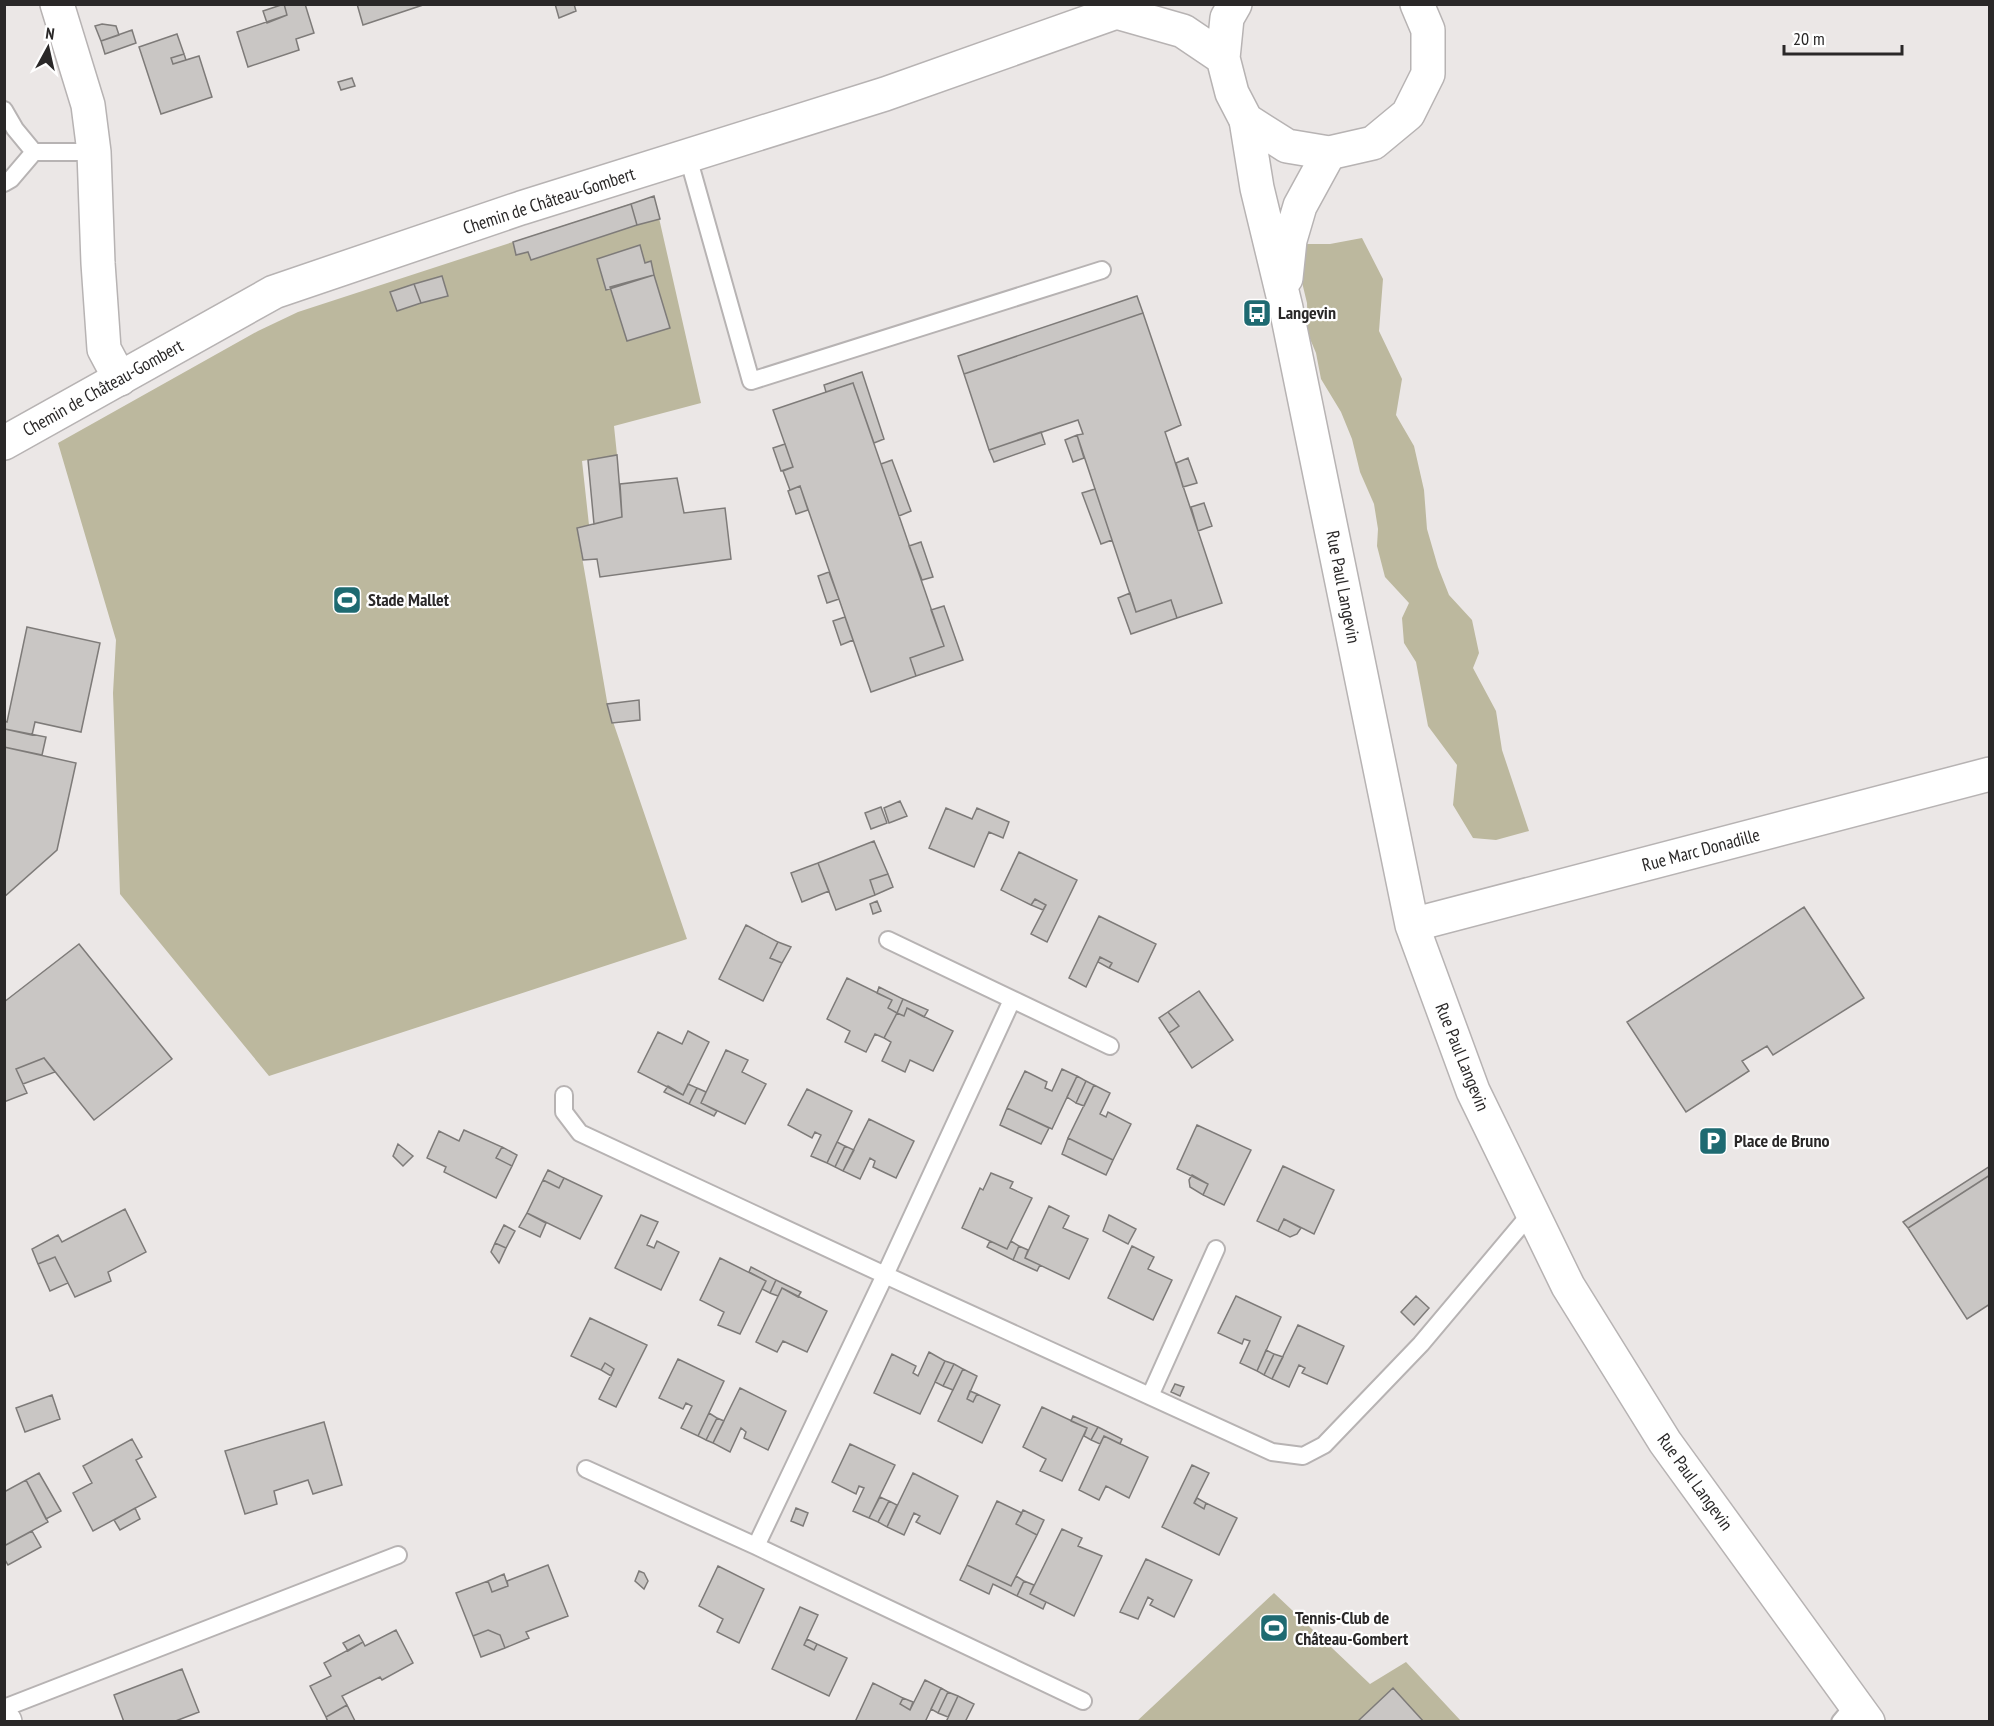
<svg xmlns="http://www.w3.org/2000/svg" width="1994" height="1726" viewBox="0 0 1994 1726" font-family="'PT Sans Narrow',sans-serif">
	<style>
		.green { fill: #bcb89e }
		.building { fill: #c9c6c4; stroke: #7e7b79; stroke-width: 1.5 }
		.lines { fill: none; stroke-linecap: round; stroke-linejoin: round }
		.service-casing { stroke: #b7b3b3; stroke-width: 20 }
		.minor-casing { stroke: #b7b3b3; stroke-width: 36 }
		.tertiary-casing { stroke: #b7b3b3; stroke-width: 36 }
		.service { stroke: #fff; stroke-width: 16 }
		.minor { stroke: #fff; stroke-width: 33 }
		.tertiary { stroke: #fff; stroke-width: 33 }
		.labels { text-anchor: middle; stroke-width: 4.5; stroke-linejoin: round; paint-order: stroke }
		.street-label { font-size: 18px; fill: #2a2828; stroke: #fff }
		.poi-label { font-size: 18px; font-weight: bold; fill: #2a2828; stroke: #fff; text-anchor: start }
	</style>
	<rect width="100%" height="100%" fill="#ebe7e6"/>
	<path class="green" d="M654 196 701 403 614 426 617 455 582 461 589 525 577 528 608 707 687 939 269 1076 120 894 113 693 116 640 58 443 258 331 298 312Z
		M1362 238 1383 279 1379 331 1402 379 1396 415 1414 446 1424 490 1427 529 1438 567 1449 595 1472 620 1479 653 1473 668 1496 711 1502 750 1529 831 1496 840 1473 838 1453 805 1457 765 1428 726 1416 662 1404 643 1402 618 1409 603 1385 577 1377 546 1378 529 1374 504 1360 472 1352 439 1341 412 1321 379 1316 353 1308 334 1307 303 1300 274 1306 244H1330Z
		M1274 1593 1370 1684 1406 1662 1461 1721 1136 1722Z"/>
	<path class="building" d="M284 4H305L314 33 296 39 299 50 248 67 237 32 287 15Z
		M284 4 287 15 267 23 263 11Z
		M357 4H426L363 25Z
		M555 4H574L576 11 559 18Z
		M102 24 116 26 119 35 101 41 95 26Z
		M132 30 136 43 105 54 101 41Z
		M177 34 184 54 171 58 173 64 199 56 212 97 161 114 139 47Z
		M184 54 186 60 173 64 171 58Z
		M352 78 355 86 341 90 338 82Z
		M654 196 660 219 637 225 631 204Z
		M631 204 637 225 531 260 528 252 516 255 513 242Z
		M640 245 645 263 651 261 654 275 606 290 597 259Z
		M654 275 670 328 627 341 610 287Z
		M442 276 448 296 421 303 414 284Z
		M414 284 421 303 397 311 390 292Z
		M1137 296 1143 313 964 374 958 356Z
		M1143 313 1181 425 1165 432 1222 603 1177 618 1171 600 1136 612 1077 435 1083 434 1078 420 989 450 964 374Z
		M862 372 884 439 874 443 853 383 826 392 824 385Z
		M853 383 944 646 910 658 916 676 871 692 800 486 790 490 783 471 793 467 773 410Z
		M1041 432 1045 444 994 462 989 450Z
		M1077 435 1084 458 1073 462 1065 440Z
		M785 444 793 467 781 471 773 448Z
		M617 455 622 517 594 524 588 460Z
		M1188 458 1197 483 1183 487 1176 463Z
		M892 460 911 511 899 516 881 464Z
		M677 478 684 513 725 508 731 559 600 577 597 559 583 560 577 528 622 517 620 484Z
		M800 486 808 510 796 514 788 491Z
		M1095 489 1112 540 1101 544 1082 493Z
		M1204 503 1212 526 1198 531 1191 507Z
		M921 542 933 577 922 580 909 546Z
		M829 572 839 599 827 603 818 576Z
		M1130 593 1136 612 1171 600 1177 618 1131 634 1118 598Z
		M944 606 963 660 916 676 910 658 944 646 931 610Z
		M845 617 853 640 841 645 833 621Z
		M27 627 100 643 81 732 35 722 32 735 5 729 4 731V721L7 722Z
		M639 700 640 720 612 723 607 704Z
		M5 729 46 737 42 755 4 747Z
		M4 747 76 763 57 850 4 897Z
		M900 801 907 816 889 823 884 808Z
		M881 807 887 823 871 829 865 813Z
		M946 808 972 819 977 808 1009 822 1003 838 989 832 974 867 929 848Z
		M874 841 888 874 870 880 875 895 836 910 818 863Z
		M1019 852 1077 880 1047 942 1031 934 1046 905 1035 899 1031 905 1001 890Z
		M818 863 829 891 802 902 791 873Z
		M888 874 893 887 875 895 870 880Z
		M1035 899 1046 905 1043 910 1031 905Z
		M877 901 881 911 873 914 870 904Z
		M1804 907 1864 998 1773 1055 1767 1046 1742 1061 1749 1071 1686 1112 1627 1022Z
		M1099 916 1156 944 1138 982 1109 968 1112 963 1100 957 1086 987 1069 978Z
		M746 925 778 942 770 958 782 963 763 1001 719 979Z
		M778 942 791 947 782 963 770 958Z
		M79 944 172 1059 94 1120 44 1058 16 1069 27 1093 4 1102V1002Z
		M1100 957 1112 963 1109 968 1098 962Z
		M847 978 892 1000 888 1008 897 1013 884 1038 875 1034 866 1052 845 1042 850 1031 827 1019Z
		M879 987 903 999 897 1013 888 1008 892 1000 877 993Z
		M1199 991 1233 1040 1192 1068 1169 1033 1179 1026 1168 1012Z
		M903 999 928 1010 924 1017 907 1008 904 1016 897 1013Z
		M907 1008 953 1031 933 1071 910 1060 905 1072 882 1061 891 1042 884 1038 897 1013 904 1016Z
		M1168 1012 1179 1026 1169 1033 1159 1018Z
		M688 1031 709 1042 683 1095 638 1072 658 1032 682 1044Z
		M726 1050 748 1060 742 1072 766 1084 745 1124 701 1103Z
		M44 1058 55 1072 23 1084 16 1069Z
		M1062 1069 1077 1076 1052 1129 1007 1108 1025 1071 1047 1082 1045 1088 1052 1091Z
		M1077 1076 1086 1081 1076 1103 1067 1097Z
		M1086 1081 1094 1085 1084 1106 1076 1103Z
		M688 1084 697 1088 689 1104 664 1092 668 1086 683 1095Z
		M1094 1085 1110 1093 1100 1114 1106 1117 1108 1112 1131 1124 1113 1160 1068 1138Z
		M697 1088 706 1092 701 1103 717 1111 714 1116 689 1104Z
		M807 1089 852 1111 827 1163 811 1156 821 1135 815 1132 812 1138 788 1125Z
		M1007 1108 1049 1128 1041 1144 1000 1125Z
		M869 1119 914 1141 896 1178 873 1167 875 1161 870 1158 860 1179 843 1171Z
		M1197 1125 1251 1150 1224 1205 1203 1195 1208 1184 1177 1169Z
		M464 1130 502 1147 496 1158 512 1166 496 1198 444 1172 446 1167 427 1158 439 1131 459 1141Z
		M1068 1138 1113 1160 1106 1175 1062 1154Z
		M837 1142 845 1146 835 1167 827 1163Z
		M398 1144 413 1156 403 1166 393 1156Z
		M845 1146 854 1150 843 1171 835 1167Z
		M502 1147 517 1155 512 1166 496 1158Z
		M1283 1166 1334 1190 1314 1234 1284 1219 1278 1231 1257 1221Z
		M1990 1166V1175L1908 1228 1903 1222Z
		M548 1170 564 1178 559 1188 543 1180Z
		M991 1173 1013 1182 1010 1188 1032 1198 1007 1249 962 1228 980 1188 983 1190Z
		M1192 1175 1208 1184 1203 1195 1190 1187 1189 1180Z
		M1990 1175V1304L1967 1319 1908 1228Z
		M564 1178 602 1196 580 1239 527 1213 543 1180 559 1188Z
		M1049 1206 1069 1216 1063 1228 1088 1239 1069 1279 1025 1258Z
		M125 1209 146 1252 108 1272 111 1281 75 1297 55 1257 38 1264 32 1249 58 1235 62 1242Z
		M527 1213 546 1223 540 1237 519 1227Z
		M641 1215 658 1222 647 1245 654 1248 657 1241 679 1252 661 1290 615 1268Z
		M1109 1215 1136 1229 1128 1244 1103 1231Z
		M1284 1219 1301 1228 1297 1234 1290 1237 1278 1231Z
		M504 1225 515 1231 506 1248 495 1243Z
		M990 1241 1007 1249 1011 1241 1019 1246 1013 1260 987 1247Z
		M495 1243 506 1248 499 1263 491 1252Z
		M1019 1246 1028 1250 1025 1258 1040 1265 1037 1271 1013 1260Z
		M1132 1246 1154 1257 1148 1269 1172 1280 1153 1320 1108 1298Z
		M55 1257 68 1283 50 1291 38 1264Z
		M720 1258 766 1281 740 1334 718 1325 724 1312 700 1300Z
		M751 1267 776 1280 770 1293 762 1289 766 1281 749 1272Z
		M776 1280 801 1292 798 1297 782 1288 778 1296 770 1293Z
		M782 1288 827 1311 807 1352 783 1341 777 1352 756 1342Z
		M1236 1296 1281 1317 1257 1371 1240 1363 1250 1341 1244 1339 1242 1344 1218 1333Z
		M1416 1296 1429 1308 1414 1325 1401 1312Z
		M590 1318 647 1345 616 1407 599 1399 614 1369 605 1363 601 1370 571 1356Z
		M1298 1325 1344 1346 1327 1384 1302 1373 1305 1368 1299 1365 1289 1387 1272 1379Z
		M1266 1350 1274 1354 1264 1375 1257 1371Z
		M929 1352 945 1361 920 1414 874 1393 892 1354 916 1366 913 1373 918 1376Z
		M1274 1354 1283 1357 1272 1379 1264 1375Z
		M678 1359 724 1381 698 1436 681 1428 692 1406 686 1403 683 1409 659 1398Z
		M945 1361 954 1364 943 1386 935 1382Z
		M605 1363 614 1369 611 1376 601 1370Z
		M954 1364 963 1369 953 1390 943 1386Z
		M963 1369 977 1376 967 1399 973 1402 977 1394 1000 1405 982 1443 938 1421Z
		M1175 1384 1184 1387 1180 1396 1171 1392Z
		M740 1388 786 1411 768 1450 744 1438 746 1432 741 1428 730 1452 713 1443Z
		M970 1391 977 1394 973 1402 967 1399Z
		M52 1395 60 1419 25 1432 16 1408Z
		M1042 1407 1087 1428 1062 1481 1040 1471 1046 1459 1023 1447Z
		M709 1413 717 1418 706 1440 698 1436Z
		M1073 1416 1098 1427 1091 1440 1084 1436 1087 1428 1071 1421Z
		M717 1418 724 1421 713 1443 706 1440Z
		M324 1422 342 1485 313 1494 308 1480 274 1491 277 1504 245 1514 225 1451Z
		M1098 1427 1122 1439 1120 1444 1104 1436 1100 1444 1091 1440Z
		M1104 1436 1148 1457 1129 1498 1106 1486 1099 1500 1079 1490Z
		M132 1439 142 1457 136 1460 156 1497 93 1531 73 1493 92 1483 83 1466Z
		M850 1444 895 1465 869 1518 853 1511 864 1488 859 1486 856 1494 832 1482Z
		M1192 1465 1209 1473 1194 1503 1204 1509 1206 1503 1237 1518 1219 1555 1162 1527Z
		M39 1473 61 1511 46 1519 26 1480Z
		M913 1473 958 1496 940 1534 916 1522 920 1516 914 1513 904 1535 887 1527Z
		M26 1480 48 1522 4 1546V1492Z
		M880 1497 889 1501 878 1522 869 1518Z
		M1197 1498 1206 1503 1204 1509 1194 1503Z
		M889 1501 897 1505 887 1527 878 1522Z
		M997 1501 1022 1513 1016 1524 1037 1535 1011 1586 967 1565Z
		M135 1508 140 1519 120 1530 114 1520Z
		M796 1508 808 1513 803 1526 791 1521Z
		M1023 1510 1044 1520 1037 1535 1016 1524Z
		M1062 1529 1082 1538 1078 1546 1102 1556 1074 1616 1030 1594Z
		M32 1531 41 1547 8 1565 4 1558V1546Z
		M1146 1559 1192 1580 1174 1617 1150 1605 1153 1600 1148 1597 1138 1619 1120 1612Z
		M548 1565 568 1616 526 1632 529 1638 505 1648 500 1635 488 1630 473 1636 456 1593 488 1581 492 1592 508 1586 507 1581Z
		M967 1565 1011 1586 1016 1576 1024 1581 1017 1596 993 1584 989 1594 960 1580Z
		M718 1566 764 1589 739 1643 717 1632 723 1619 699 1606Z
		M639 1571 644 1573 648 1581 644 1589 635 1581Z
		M504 1574 508 1586 492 1592 488 1581Z
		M1024 1581 1034 1585 1030 1594 1046 1602 1043 1609 1017 1596Z
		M800 1607 818 1615 804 1645 814 1650 817 1644 847 1658 829 1696 772 1669Z
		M396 1630 413 1663 382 1680 380 1677 342 1696 347 1705 326 1717 310 1686 331 1676 324 1663 363 1642 365 1646Z
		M488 1630 500 1635 505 1648 481 1657 473 1636Z
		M359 1635 363 1642 348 1651 343 1643Z
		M807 1639 817 1644 814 1650 804 1645Z
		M182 1669 199 1712 173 1722H124L114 1695Z
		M925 1680 941 1688 925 1722H855L873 1683 903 1698 900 1704 910 1710Z
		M941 1688 948 1692 938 1713 931 1709Z
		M1393 1688 1424 1722H1357Z
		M948 1692 958 1696 948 1717 938 1713Z
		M958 1696 974 1704 965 1722H946Z
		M903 1698 913 1702 910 1710 900 1704Z
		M347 1705 355 1721 328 1722 326 1717Z"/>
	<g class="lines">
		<g class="service-casing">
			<path id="service" d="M4 110 15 129 34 152
				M688 157 751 381 1102 270
				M4 183 11 179 34 152H94
				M888 940 1110 1046
				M564 1095V1112L580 1133 885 1275 1272 1452 1303 1456 1324 1445 1421 1344 1532 1212
				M1150 1396 1216 1249
				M586 1469 756 1546 1083 1701
				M756 1546 885 1275 1012 1000
				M4 1708 398 1555
				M1840 1722 1855 1704"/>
		</g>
		<g class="minor-casing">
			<path id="minor" d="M57 4 88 105 94 152 98 263 104 349 120 379
				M1246 120 1257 188 1286 308 1412 925 1473 1091 1568 1286 1665 1442 1868 1722
				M1286 278 1290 240 1300 206 1329 153
				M1412 925 1990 774
				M4 1721 5 1722"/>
		</g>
		<g class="tertiary-casing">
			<path id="tertiary" d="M1235 4 1227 18 1223 58 1232 93 1246 120 1287 146 1329 153 1373 143 1408 114 1428 74V30L1417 4
				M1116 12 1183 31 1223 58
				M4 443 274 292 521 208 885 94 1139 4"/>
		</g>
		<use href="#service" class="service"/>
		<use href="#minor" class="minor"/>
		<use href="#tertiary" class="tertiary"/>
	</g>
	<defs>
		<g id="bus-square" transform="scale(1.5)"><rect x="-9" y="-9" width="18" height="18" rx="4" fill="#1e6a71" stroke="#fff"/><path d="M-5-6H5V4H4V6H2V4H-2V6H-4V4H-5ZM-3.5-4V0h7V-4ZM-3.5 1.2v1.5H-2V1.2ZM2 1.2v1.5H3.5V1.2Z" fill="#fff"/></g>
		<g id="stadium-square" transform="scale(1.5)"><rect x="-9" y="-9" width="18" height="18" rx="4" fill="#1e6a71" stroke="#fff"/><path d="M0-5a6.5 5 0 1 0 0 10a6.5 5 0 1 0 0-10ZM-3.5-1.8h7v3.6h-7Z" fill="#fff"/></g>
		<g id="parking-square" transform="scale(1.5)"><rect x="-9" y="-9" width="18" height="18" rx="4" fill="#1e6a71" stroke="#fff"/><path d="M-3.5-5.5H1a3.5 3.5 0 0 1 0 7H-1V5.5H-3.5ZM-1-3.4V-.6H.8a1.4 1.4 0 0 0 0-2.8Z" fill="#fff"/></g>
	</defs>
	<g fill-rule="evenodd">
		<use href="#bus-square" x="1257" y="313"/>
		<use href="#stadium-square" x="347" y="600"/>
		<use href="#parking-square" x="1713" y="1141"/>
		<use href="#stadium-square" x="1274" y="1628"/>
	</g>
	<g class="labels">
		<g class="street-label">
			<text transform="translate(549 201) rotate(-18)" y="6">Chemin de Château-Gombert</text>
			<text transform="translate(103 388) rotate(-29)" y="6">Chemin de Château-Gombert</text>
			<text transform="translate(1343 587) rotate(79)" y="6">Rue Paul Langevin</text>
			<text transform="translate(1701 850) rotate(-15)" y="6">Rue Marc Donadille</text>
			<text transform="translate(1462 1057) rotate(68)" y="6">Rue Paul Langevin</text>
			<text transform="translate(1695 1482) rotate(54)" y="6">Rue Paul Langevin</text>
		</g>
		<g class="poi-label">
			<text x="1278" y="319">Langevin</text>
			<text x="368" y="606">Stade Mallet</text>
			<text x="1734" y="1147">Place de Bruno</text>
			<text x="1295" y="1624">Tennis-Club de<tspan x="1295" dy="21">Château-Gombert</tspan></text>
		</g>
	</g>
	<rect width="1994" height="1726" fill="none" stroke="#2a2828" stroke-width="12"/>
	<g transform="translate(48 48) rotate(8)" stroke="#ffffff" stroke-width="4.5" paint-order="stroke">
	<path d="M0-4.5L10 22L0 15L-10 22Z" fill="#2a2828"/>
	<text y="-9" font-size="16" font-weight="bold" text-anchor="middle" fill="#2a2828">N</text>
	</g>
	<path d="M1784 45v9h118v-9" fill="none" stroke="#2a2828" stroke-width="3"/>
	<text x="1793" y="45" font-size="18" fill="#2a2828" stroke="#ffffff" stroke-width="4.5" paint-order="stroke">20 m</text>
</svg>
